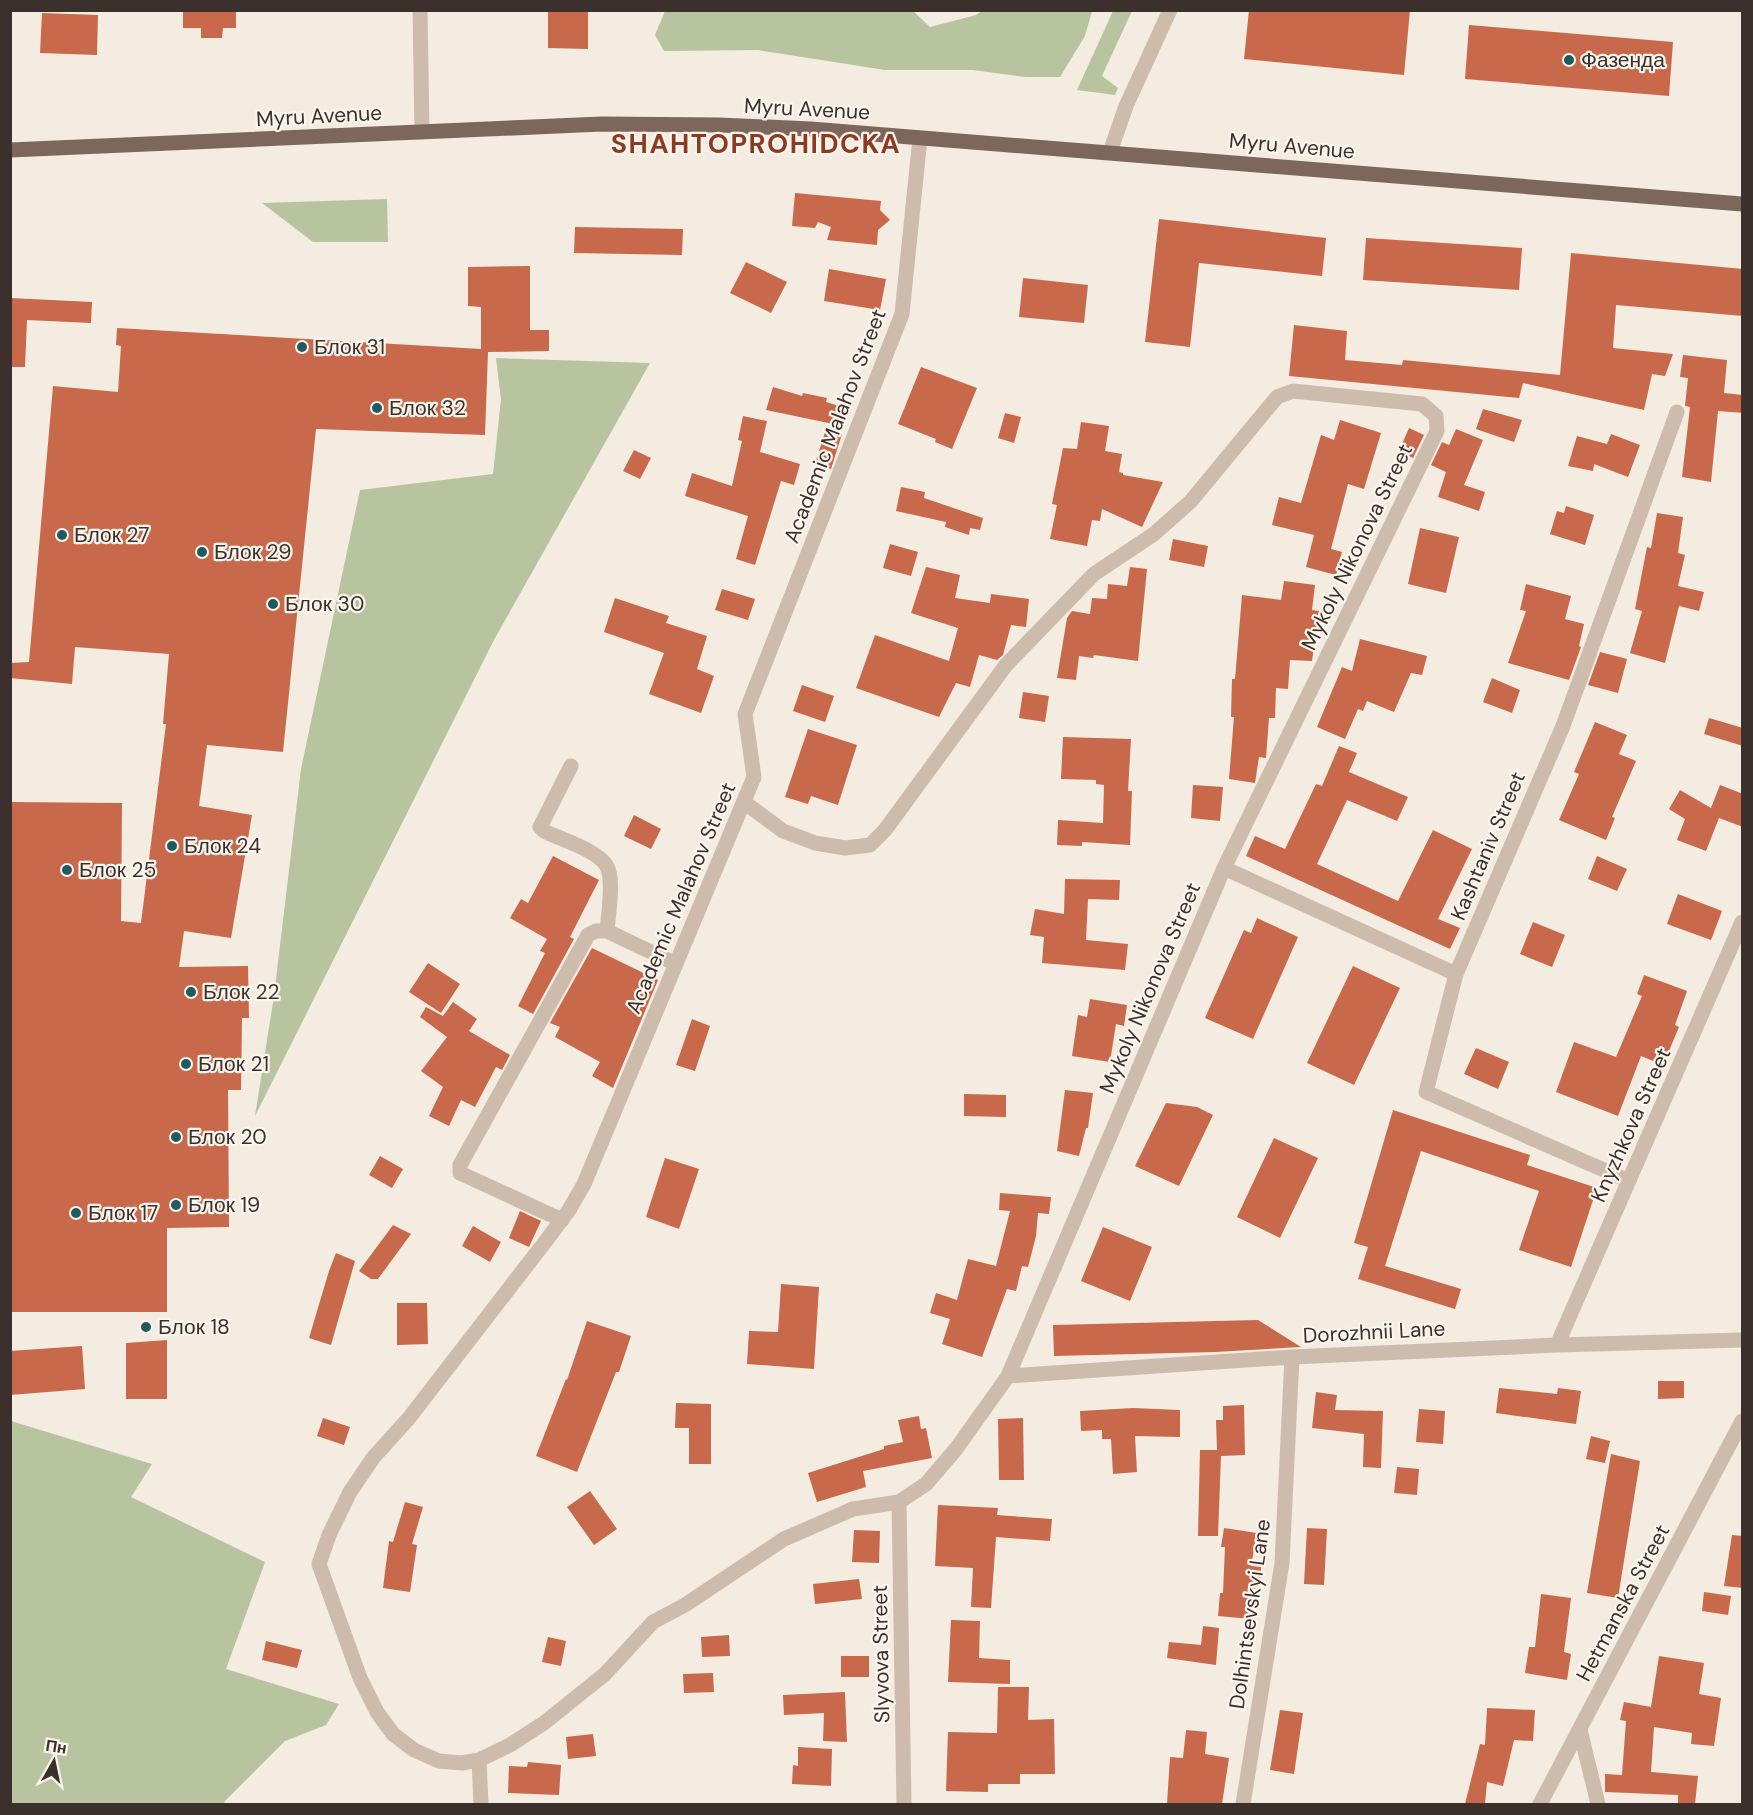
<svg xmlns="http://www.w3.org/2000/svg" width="1753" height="1815" viewBox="0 0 1753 1815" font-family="'DM Sans',sans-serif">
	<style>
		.green { fill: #b8c4a0 }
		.building { fill: #c8694b }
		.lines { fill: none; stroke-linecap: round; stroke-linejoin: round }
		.minor { stroke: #cdbbac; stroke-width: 15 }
		.tertiary { stroke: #cdbbac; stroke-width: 15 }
		.primary { stroke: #7d675c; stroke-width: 15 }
		.poi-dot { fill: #1f5a5e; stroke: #fbf5ee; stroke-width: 2 }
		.labels { text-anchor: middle; stroke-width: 4.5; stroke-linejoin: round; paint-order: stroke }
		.poi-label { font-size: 21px; fill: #3b302b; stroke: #fbf5ee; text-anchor: start }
		.street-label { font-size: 21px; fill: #3b302b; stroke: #fbf5ee }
		.district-label { font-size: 27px; font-weight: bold; letter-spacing: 1.5px; fill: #8c3b22; stroke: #fbf5ee }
	</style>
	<rect width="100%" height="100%" fill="#f4ebe1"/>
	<path class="green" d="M665 11H913L930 27 976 15 982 11H1092L1085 36 1060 77H1026L973 70H885L758 50 664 51 655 35Z
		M1113 11H1132L1102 76 1118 88 1115 95 1077 90Z
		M387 199 388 242H313L262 203Z
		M496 358 650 363 495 638 255 1116 274 996 301 769 360 490 493 474 501 399Z
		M11 1421 152 1464 131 1497 265 1562 226 1669 339 1704 326 1725 285 1741 224 1802 227 1804H11Z"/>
	<path class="building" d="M183 10H236V28H223L222 38H201V28H183Z
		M553 10H588V49L548 48V12Z
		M1249 10H1410L1404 75 1244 59Z
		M42 13 98 15 97 55 40 53Z
		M1469 25 1673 42 1669 96 1465 79Z
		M795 193 881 201 880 210 890 220 878 230 877 245 827 240 831 227 818 222 815 228 792 226Z
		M1159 219 1326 238 1322 276 1199 263 1190 347 1145 342Z
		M575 227 683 229 682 255 574 253Z
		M1366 238 1522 248 1519 290 1363 280Z
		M1571 253 1743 269V316L1616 305 1613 348 1673 354 1665 376 1652 374 1644 410 1523 383 1519 398 1289 376 1294 325 1347 331 1345 360 1402 365 1403 360 1560 375Z
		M746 262 787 282 771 313 730 293Z
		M530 266V330H549V351L488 352 485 435 316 429 283 752 207 745 199 806 252 815 231 938 184 931 179 967 248 966 249 1018H242L241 1090H228L229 1227 167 1228V1312H10V802L122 803 121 921 141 923 166 724H163L169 654 75 647 72 684 10 678V663L29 662 53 386 118 392 121 346 116 345 117 328 481 349V307L468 306V267Z
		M829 269 886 279 880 310 824 301Z
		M1023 278 1088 285 1084 323 1019 317Z
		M10 298 92 302 91 323 27 320 25 367H10Z
		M1683 355 1727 360 1724 393 1743 395V413L1718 411 1711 482 1682 477 1690 407 1685 406 1688 378 1680 377Z
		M921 367 977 388 952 449 935 442 936 439 898 424Z
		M773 387 802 396 803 393 827 398 826 402 849 409 843 426 766 410Z
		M1483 409 1522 420 1514 442 1476 429Z
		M1005 413 1021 417 1014 443 998 438Z
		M743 416 767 421 760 452 800 464 794 485 781 481 755 565 736 559 748 516 685 496 692 473 732 486 742 441 738 440Z
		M1340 420 1381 433 1364 489 1348 484 1331 549 1342 552 1336 575 1306 567 1314 535 1272 525 1279 497 1301 503 1321 435 1334 440Z
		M1081 422 1109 426 1105 451 1122 454 1119 472 1123 473V475L1163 482 1142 527 1102 509 1100 521 1092 520 1087 546 1050 539 1057 505 1052 504 1063 448 1077 449Z
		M1409 428 1424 435 1413 458 1399 451Z
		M826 429 842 434 831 469 815 464Z
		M1456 429 1483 440 1464 485 1485 492 1479 511 1438 497 1446 472 1431 465 1442 442 1449 445Z
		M1611 434 1640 445 1628 477 1594 464 1593 471 1568 466 1577 436 1607 444Z
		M634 450 651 458 640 479 623 471Z
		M901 487 925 492 924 498 983 518 980 530 970 528 969 535 945 527 946 522 896 511Z
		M1566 506 1594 515 1585 545 1550 534 1557 511 1564 513Z
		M1657 513 1683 517 1678 553 1685 555 1678 586 1704 592 1699 611 1679 606 1665 663 1630 653 1642 611 1635 609 1647 547 1651 548Z
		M1420 528 1459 537 1446 593 1408 584Z
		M1173 539 1208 546 1204 567 1169 560Z
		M890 544 918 552 911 576 883 568Z
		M926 567 960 575 955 598 990 603 991 594 1029 599 1026 627 1011 625 1003 655 997 660 979 655 970 687 956 683 939 717 856 688 875 635 949 661 958 628 911 613Z
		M1130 567 1147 569 1138 661 1094 655 1093 658 1079 656 1076 680 1057 678 1067 618 1072 611 1090 614 1092 598 1107 599 1108 584 1127 586Z
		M1284 581 1315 585 1312 610 1319 611 1312 661 1290 660 1288 689 1276 688 1275 718H1269L1266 758 1259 757 1255 783 1229 779 1234 717H1231L1232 679H1235L1242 595 1281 600Z
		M1526 584 1571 596 1565 619 1584 624 1579 646 1581 647 1569 680 1508 663 1526 611 1520 610Z
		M722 589 755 599 748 620 715 610Z
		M615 598 669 616 666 623 707 636 697 669 714 676 701 713 649 694 664 653 604 632Z
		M1360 639 1427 656 1422 675 1411 673 1394 712 1367 701 1363 711 1358 709 1345 739 1317 727 1342 667 1352 671Z
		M1600 652 1627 659 1618 693 1588 685Z
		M1492 678 1520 690 1512 713 1483 702Z
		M802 685 834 696 825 722 793 711Z
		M1023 692 1049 696 1045 722 1019 718Z
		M1709 718 1743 728V746L1704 734Z
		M1595 722 1627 735 1619 754 1636 761 1612 817 1615 818 1606 840 1559 820 1579 774 1574 772Z
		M808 729 857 745 838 805 811 796 808 804 785 797Z
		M1063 737 1131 739 1128 791H1132L1130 845 1082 842V846L1057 845 1058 820 1103 823 1104 785 1096 784V780L1061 779Z
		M1339 746 1357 753 1349 772 1408 797 1397 821 1347 800 1317 864 1398 901 1433 830 1472 849 1438 919 1460 928 1450 949 1246 856 1255 836 1285 849 1316 784 1322 786Z
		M1193 785 1223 787 1220 821 1191 818Z
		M1720 785 1743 794V827L1719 818 1706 851 1677 840 1685 819 1669 809 1680 790 1711 808Z
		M634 815 661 829 651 849 624 836Z
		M553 856 599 880 570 937 574 939 533 1014 518 1006 545 953 540 951 547 939 510 918 521 899 528 903Z
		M1597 856 1627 869 1617 891 1588 879Z
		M1065 879 1120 880 1119 900 1088 899 1086 940 1128 944 1125 970 1042 963 1044 937 1030 935 1035 909 1064 914Z
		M1678 894 1722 911 1711 940 1667 924Z
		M1257 918 1298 937 1253 1039 1205 1018 1244 930 1251 933Z
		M1533 922 1565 935 1552 967 1520 954Z
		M592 948 658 980 613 1088 592 1076 600 1062 555 1037 560 1027 550 1023Z
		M428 963 460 984 441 1013 409 992Z
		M1353 966 1400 988 1354 1085 1307 1063Z
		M1644 975 1687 991 1675 1025 1679 1027 1663 1065 1641 1056 1618 1116 1556 1092 1574 1042 1616 1057 1642 996 1637 994Z
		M1090 999 1127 1005 1124 1026 1116 1024 1110 1062 1072 1056 1078 1015 1087 1017Z
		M453 1002 477 1019 469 1031 510 1055 502 1070 496 1067 475 1107 461 1100 449 1126 429 1116 443 1087 421 1071 447 1037 420 1017 426 1007 443 1016Z
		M692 1019 710 1026 695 1071 676 1065Z
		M1476 1048 1509 1062 1498 1089 1464 1074Z
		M1065 1090 1093 1093 1088 1128H1086L1079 1156 1057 1151Z
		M964 1094 1006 1095V1117L964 1116Z
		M1166 1103 1197 1107 1213 1115 1179 1186 1135 1166Z
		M1393 1110 1530 1155 1527 1165 1597 1188 1571 1267 1519 1250 1539 1191 1421 1151 1385 1266 1461 1289 1455 1309 1358 1279 1368 1247 1354 1243Z
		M1274 1138 1318 1158 1280 1238 1237 1217Z
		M380 1156 403 1169 392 1188 369 1175Z
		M665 1158 699 1169 679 1229 646 1217Z
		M1000 1193 1051 1197 1049 1214 1038 1213 1036 1236 1028 1267 1022 1266 1016 1291 1007 1289 982 1357 942 1344 950 1319 930 1313 936 1293 957 1300 968 1259 996 1266 1010 1211 999 1210Z
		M520 1211 541 1221 529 1247 509 1238Z
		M393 1225 411 1234 378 1279H371L359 1271Z
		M473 1226 501 1242 490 1262 462 1246Z
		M1103 1227 1152 1247 1130 1301 1081 1281Z
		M336 1253 355 1261 331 1345 309 1338 329 1271Z
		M781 1284 819 1287 814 1369 747 1364 749 1331 778 1332Z
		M397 1303H427L428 1344 397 1345Z
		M1258 1320 1301 1347 1215 1352 1054 1356 1053 1325Z
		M587 1321 631 1336 619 1372H616L577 1472 536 1456 566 1379 567 1380Z
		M167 1340V1399H126V1343Z
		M82 1346 85 1389 10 1395V1351Z
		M1658 1381H1684V1398L1658 1399Z
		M1499 1388 1557 1394 1558 1388 1581 1391 1576 1424 1496 1413Z
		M1316 1392 1337 1395 1335 1410 1383 1411 1381 1468 1363 1467 1364 1434 1312 1428Z
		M676 1403 711 1404V1464H689V1428H675Z
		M1244 1405 1245 1455 1221 1456 1218 1536H1198L1200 1450H1217L1216 1420H1223V1406Z
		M1133 1408 1180 1410V1437L1135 1436 1137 1472 1113 1474 1111 1439H1102V1430L1081 1431 1080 1411Z
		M1419 1409 1445 1411 1443 1444 1416 1442Z
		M919 1416 921 1429 926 1428 932 1458 863 1471 866 1487 817 1502 808 1473 884 1449V1446L903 1442 898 1420Z
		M323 1418 350 1427 344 1445 317 1436Z
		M1023 1418 1024 1480H999L998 1419Z
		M1591 1436 1610 1441 1605 1463 1586 1459Z
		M1611 1454 1640 1461 1618 1598 1587 1593Z
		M1397 1467 1419 1469 1417 1495 1394 1493Z
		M590 1491 617 1529 594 1545 567 1507Z
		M405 1502 423 1507 412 1544 417 1545 410 1592 383 1588 389 1541 393 1542Z
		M938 1505 998 1508 997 1515 1052 1519 1050 1541 996 1537 991 1608 971 1607 973 1568 935 1566Z
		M1224 1528 1257 1533 1251 1566 1261 1567 1260 1584H1255L1251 1619 1218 1616 1220 1593H1223L1225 1547H1221Z
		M1307 1528 1327 1529 1324 1585 1304 1584Z
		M854 1530 880 1531 879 1563 852 1562Z
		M1732 1535 1743 1536V1588L1724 1586Z
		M859 1579 862 1599 815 1604 813 1584Z
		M1704 1592 1731 1596 1728 1615 1702 1611Z
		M1541 1594 1571 1598 1564 1652 1571 1654 1567 1680 1525 1673 1529 1647H1535Z
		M951 1620 980 1621 979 1658 1010 1660V1684L948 1682Z
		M1203 1626 1219 1628 1216 1665 1167 1658 1169 1642 1201 1645Z
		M729 1635 730 1656 702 1657 701 1637Z
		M548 1637 566 1641 561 1666 542 1662Z
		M266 1641 302 1650 297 1668 262 1660Z
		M841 1656H869V1677H841Z
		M1659 1656 1704 1663 1699 1694 1721 1698 1714 1746 1691 1744 1692 1733 1654 1727 1651 1772 1698 1776 1695 1804H1678V1795L1605 1792V1774L1622 1775 1626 1721 1620 1720 1624 1702 1651 1707Z
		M713 1673 714 1692 684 1693 683 1674Z
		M998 1687H1029L1028 1720 1054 1719 1055 1774H1020V1784H988V1792L946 1791 948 1732 997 1733Z
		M845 1692 847 1742 823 1741 824 1713 784 1715 783 1695Z
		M1487 1708 1535 1710 1533 1741 1514 1740 1503 1786 1487 1782 1485 1804H1465L1480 1744 1485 1745Z
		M1280 1710 1303 1713 1294 1774 1270 1770Z
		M1186 1730 1207 1732 1205 1754 1229 1758 1222 1804H1167L1170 1757 1183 1758Z
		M593 1734 596 1756 568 1759 566 1737Z
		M798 1747 832 1749 831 1786 792 1784 793 1765 798 1766Z
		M528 1762 561 1765 559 1795 508 1793 509 1766 527 1767Z"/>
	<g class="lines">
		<path class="minor" d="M420 10 422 132
			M1110 152 1126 106 1170 10
			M571 766 540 827 544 831C560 839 597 850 606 865 615 878 608 915 607 931
			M744 802 783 831 815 843 845 848 870 845 885 830 1006 665 1094 574 1154 534 1191 501 1277 397 1293 391 1422 404 1436 416 1437 431 1224 868 1008 1376 956 1449 926 1484 899 1502 853 1509 784 1539 685 1605 653 1622 605 1674 544 1723 510 1745 479 1760 462 1763 439 1761 414 1750 393 1734 377 1712 360 1678 319 1564 329 1535 350 1492 373 1458 409 1418 545 1242 569 1210 584 1184 754 777 745 714 902 314 920 138
			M1224 868 1456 974
			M1629 1181 1426 1092 1456 974 1563 726 1677 412
			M562 1220 460 1173V1165L588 935 596 931H607L676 964
			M1557 1345 1742 922
			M1008 1376 1292 1357 1557 1345 1742 1340
			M899 1502 904 1804
			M1580 1730 1598 1804
			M479 1760 481 1804
			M1243 1804 1282 1563 1292 1357"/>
		<path class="tertiary" d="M1540 1804 1742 1421"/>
		<path class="primary" d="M10 150 602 124 719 125 811 129 1742 204"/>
	</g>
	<g class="poi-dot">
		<circle cx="1569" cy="60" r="6"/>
		<circle cx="302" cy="347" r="6"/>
		<circle cx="377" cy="408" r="6"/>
		<circle cx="62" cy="535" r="6"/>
		<circle cx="202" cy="552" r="6"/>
		<circle cx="273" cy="604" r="6"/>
		<circle cx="172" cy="846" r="6"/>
		<circle cx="67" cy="870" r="6"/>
		<circle cx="191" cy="992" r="6"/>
		<circle cx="186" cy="1064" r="6"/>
		<circle cx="176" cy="1137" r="6"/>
		<circle cx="176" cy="1205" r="6"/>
		<circle cx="76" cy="1213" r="6"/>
		<circle cx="146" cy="1327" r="6"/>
	</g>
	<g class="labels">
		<g class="poi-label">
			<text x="1581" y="67">Фазенда</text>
			<text x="314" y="354">Блок 31</text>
			<text x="389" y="415">Блок 32</text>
			<text x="74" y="542">Блок 27</text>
			<text x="214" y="559">Блок 29</text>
			<text x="285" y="611">Блок 30</text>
			<text x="184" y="853">Блок 24</text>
			<text x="79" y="877">Блок 25</text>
			<text x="203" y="999">Блок 22</text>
			<text x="198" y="1071">Блок 21</text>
			<text x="188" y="1144">Блок 20</text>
			<text x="188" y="1212">Блок 19</text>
			<text x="88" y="1220">Блок 17</text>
			<text x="158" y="1334">Блок 18</text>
		</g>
		<g class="street-label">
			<text transform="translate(807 109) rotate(3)" y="7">Myru Avenue</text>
			<text transform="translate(319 116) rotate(-3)" y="7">Myru Avenue</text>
			<text transform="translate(1292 146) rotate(5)" y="7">Myru Avenue</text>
			<text transform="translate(835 426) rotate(-69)" y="7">Academic Malahov Street</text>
			<text transform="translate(1357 547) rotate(-64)" y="7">Mykoly Nikonova Street</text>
			<text transform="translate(1488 846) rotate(-67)" y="7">Kashtaniv Street</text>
			<text transform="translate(681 898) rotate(-67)" y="7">Academic Malahov Street</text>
			<text transform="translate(1150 988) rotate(-67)" y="7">Mykoly Nikonova Street</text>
			<text transform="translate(1631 1125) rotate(-66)" y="7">Knyzhkova Street</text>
			<text transform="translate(1374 1332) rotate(-3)" y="7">Dorozhnii Lane</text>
			<text transform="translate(1623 1603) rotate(-62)" y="7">Hetmanska Street</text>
			<text transform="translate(1250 1614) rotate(-82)" y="7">Dolhintsevskyi Lane</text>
			<text transform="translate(881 1654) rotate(-91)" y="7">Slyvova Street</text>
		</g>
		<g class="district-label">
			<text x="756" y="153">SHAHTOPROHIDCKA</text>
		</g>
	</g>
	<rect width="1753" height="1815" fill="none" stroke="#3b302b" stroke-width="24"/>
	<g transform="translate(54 1761) rotate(9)" stroke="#fbf5ee" stroke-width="4.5" paint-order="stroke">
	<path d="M0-4.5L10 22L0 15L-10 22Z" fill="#3b302b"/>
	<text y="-9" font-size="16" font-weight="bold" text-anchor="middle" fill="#3b302b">Пн</text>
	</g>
</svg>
